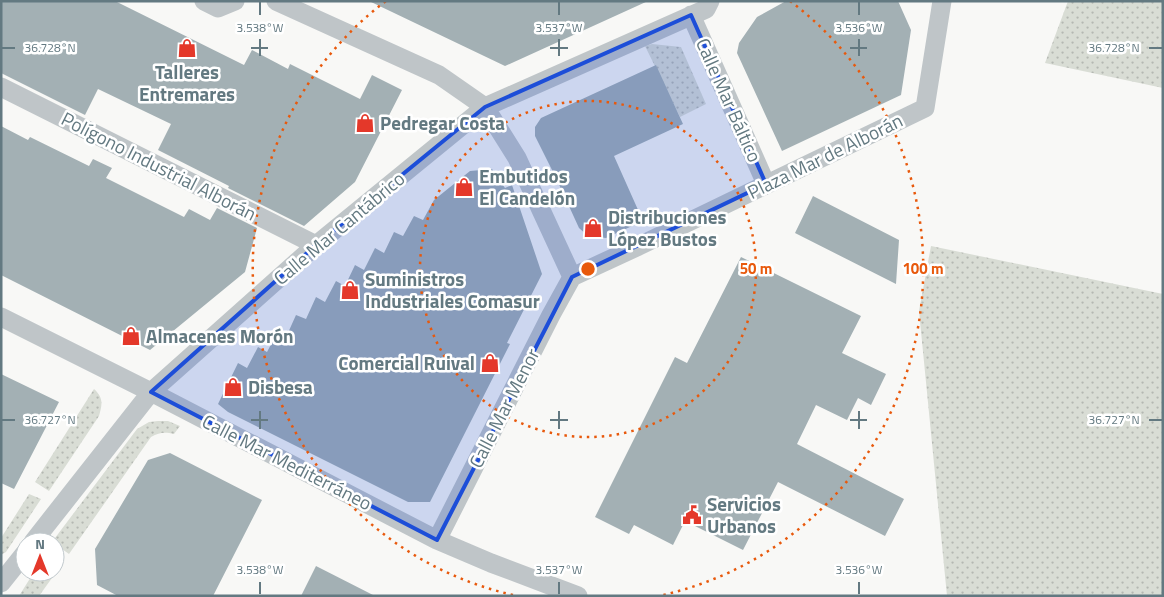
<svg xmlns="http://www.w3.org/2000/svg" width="1164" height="597" viewBox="0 0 1164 597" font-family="'Titillium Web',sans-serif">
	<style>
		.grass { fill: url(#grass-dots) }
		.building { fill: #a3b0b4 }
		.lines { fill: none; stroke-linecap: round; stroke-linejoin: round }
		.minor { stroke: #bfc5c8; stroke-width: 19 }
		.marked { fill: #1d4ed8; fill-opacity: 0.2; stroke: #1d4ed8; stroke-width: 4; stroke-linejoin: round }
		.ticks { fill: none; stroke: #637981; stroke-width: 2 }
		.ring { fill: none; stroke: #e8590c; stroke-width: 2.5; stroke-dasharray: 2.5 5 }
		.labels { text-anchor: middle; stroke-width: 5; stroke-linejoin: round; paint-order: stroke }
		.poi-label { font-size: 19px; font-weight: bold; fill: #637981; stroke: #fff; text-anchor: start }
		.street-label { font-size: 19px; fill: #637981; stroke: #fff }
		.ticks-label { font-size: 12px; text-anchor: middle; fill: #637981; stroke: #fff; stroke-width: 5; stroke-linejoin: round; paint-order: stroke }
		.centre { fill: #e8590c; stroke: #fff; stroke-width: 2.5 }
		.ring-label { font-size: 15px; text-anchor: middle; font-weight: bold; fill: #e8590c; stroke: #fff; stroke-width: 5; stroke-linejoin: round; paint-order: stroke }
	</style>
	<defs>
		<pattern id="grass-dots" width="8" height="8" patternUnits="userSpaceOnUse" patternTransform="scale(1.25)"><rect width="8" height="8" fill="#d9ddd5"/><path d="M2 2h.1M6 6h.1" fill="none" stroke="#b4b8b2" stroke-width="1.8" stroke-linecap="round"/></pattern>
	</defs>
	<rect width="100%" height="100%" fill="#f8f8f6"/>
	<path class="grass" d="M1068 1H1163V88L1045 63Z
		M652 44 681 47 706 104 680 117 645 46Z
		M931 246 1163 294V596H947L919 311Z
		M94 389C104 398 102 405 99 416L49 491 35 482Z
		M158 421H168L180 426 174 434C165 432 160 432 151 437L69 554 55 544V542H52L137 429 149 422Z
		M29 494 41 499 6 552 1 555V538Z
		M55 571H57L39 596H19L34 572H55Z"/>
	<path class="building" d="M1 1H115L244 65 252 50 288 69 290 64 360 99 372 75 402 90 355 182 304 226 228 188 229 186 158 150 171 124 98 89 85 115 1 73Z
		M369 1H648L505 66Z
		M786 1H898L911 30 901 95 782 151 737 53 739 43 757 17Z
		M656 65 683 124 614 156 643 221 606 238 588 236 579 228 557 180 535 136V127L541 118Z
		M1 126 28 140 30 137 89 166 93 159 112 168 106 178 184 217 189 209 210 220 217 208 257 228 245 272 150 350 1 275Z
		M492 169 505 188 512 185 542 274 507 343 510 344 430 502H408L228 412 218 404 238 363 247 368 258 347 267 352 278 331 287 335 296 315 306 319 316 297 325 302 336 281 345 286 355 265 364 270 375 248 384 253 394 232 403 236 414 216 423 220 434 200 470 171Z
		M813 196 899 240 896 284 795 233Z
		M741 257 861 316 842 353 886 374 871 405 858 398 847 420 816 405 797 444 904 499 885 536 778 482 743 550 685 521 673 545 634 525 629 534 595 517 675 357 687 363Z
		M1 374 59 402 14 489 1 483Z
		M170 453 262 500 213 596H118L97 585 95 549 148 460Z
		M316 566 375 596H301Z"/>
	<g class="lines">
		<path class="minor" d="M204 1 218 8 235 1
			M276 1 439 75 485 107 517 158 572 277
			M691 15 766 184
			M1 87 316 245
			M572 277 641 245 925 108 942 1
			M1 317 151 392 437 540 491 563 578 596
			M437 540 551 315 572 277
			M33 542 151 392 316 245 485 107 706 9 710 1
			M1 583 25 553"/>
	</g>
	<path class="marked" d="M691 15 766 184 572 277 437 540 151 392 316 245 485 107Z"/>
	<path class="ticks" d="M260 2V15M559 2V15M859 2V15M260 39V56M559 39V56M859 39V56M2 48H15M251 48H268M550 48H568M850 48H867M1149 48H1162M260 411V429M559 411V429M859 411V429M2 420H15M251 420H268M550 420H568M850 420H867M1149 420H1162M260 582V594M559 582V594M859 582V594"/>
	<g class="ring">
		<circle cx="588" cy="269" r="168"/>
		<path d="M513 595A335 335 0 0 1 386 1M790 1A335 335 0 0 1 663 595"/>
	</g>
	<defs>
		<g id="shop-bare" transform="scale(1.5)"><path d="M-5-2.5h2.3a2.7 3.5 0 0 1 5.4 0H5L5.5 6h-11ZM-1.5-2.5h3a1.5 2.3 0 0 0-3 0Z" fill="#e4382a" stroke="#fff" stroke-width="2.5" paint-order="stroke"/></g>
		<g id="civic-bare" transform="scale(1.5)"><path d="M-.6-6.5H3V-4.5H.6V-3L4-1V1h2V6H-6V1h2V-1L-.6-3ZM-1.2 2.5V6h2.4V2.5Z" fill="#e4382a" stroke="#fff" stroke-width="2.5" paint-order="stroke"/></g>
	</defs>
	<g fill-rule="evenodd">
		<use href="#shop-bare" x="187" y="48"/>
		<use href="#shop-bare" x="365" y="123"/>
		<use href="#shop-bare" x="464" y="187"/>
		<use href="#shop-bare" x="593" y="228"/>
		<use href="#shop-bare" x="350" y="290"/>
		<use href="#shop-bare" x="131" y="336"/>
		<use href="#shop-bare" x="490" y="363"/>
		<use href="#shop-bare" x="233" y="387"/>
		<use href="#civic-bare" x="692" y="515"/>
	</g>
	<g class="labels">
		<g class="poi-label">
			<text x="187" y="79" text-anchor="middle">Talleres<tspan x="187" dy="22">Entremares</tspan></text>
			<text x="380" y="130">Pedregar Costa</text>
			<text x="479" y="183">Embutidos<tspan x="479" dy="22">El Candelón</tspan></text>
			<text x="608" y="224">Distribuciones<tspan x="608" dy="22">López Bustos</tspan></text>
			<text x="365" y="286">Suministros<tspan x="365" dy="22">Industriales Comasur</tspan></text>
			<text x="146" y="343">Almacenes Morón</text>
			<text x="475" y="370" text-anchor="end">Comercial Ruival</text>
			<text x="248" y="394">Disbesa</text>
			<text x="707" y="511">Servicios<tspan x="707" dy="22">Urbanos</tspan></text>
		</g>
		<g class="street-label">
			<text transform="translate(729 100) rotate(66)" y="7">Calle Mar Báltico</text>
			<text transform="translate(825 156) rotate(-26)" y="7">Plaza Mar de Alborán</text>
			<text transform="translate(159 166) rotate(27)" y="7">Polígono Industrial Alborán</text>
			<text transform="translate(339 228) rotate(-40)" y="7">Calle Mar Cantábrico</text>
			<text transform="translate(504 408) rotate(-63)" y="7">Calle Mar Menor</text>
			<text transform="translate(287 462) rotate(27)" y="7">Calle Mar Mediterráneo</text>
		</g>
	</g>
	<g class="ticks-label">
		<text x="260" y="32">3.538°W</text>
		<text x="559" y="32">3.537°W</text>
		<text x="859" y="32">3.536°W</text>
		<text x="50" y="52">36.728°N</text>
		<text x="1114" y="52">36.728°N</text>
		<text x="50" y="424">36.727°N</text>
		<text x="1114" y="424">36.727°N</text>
		<text x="260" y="574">3.538°W</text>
		<text x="559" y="574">3.537°W</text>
		<text x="859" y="574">3.536°W</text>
	</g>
	<circle cx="588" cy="269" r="8" class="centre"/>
	<g class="ring-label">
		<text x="756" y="274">50 m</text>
		<text x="923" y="274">100 m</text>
	</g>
	<rect width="1164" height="597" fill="none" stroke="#637981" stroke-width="5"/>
	<g transform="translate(40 557)"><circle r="24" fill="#ffffff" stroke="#c1c9cd"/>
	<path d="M0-4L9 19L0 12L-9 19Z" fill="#e4382a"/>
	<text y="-8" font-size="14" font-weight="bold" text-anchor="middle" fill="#637981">N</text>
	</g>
</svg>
